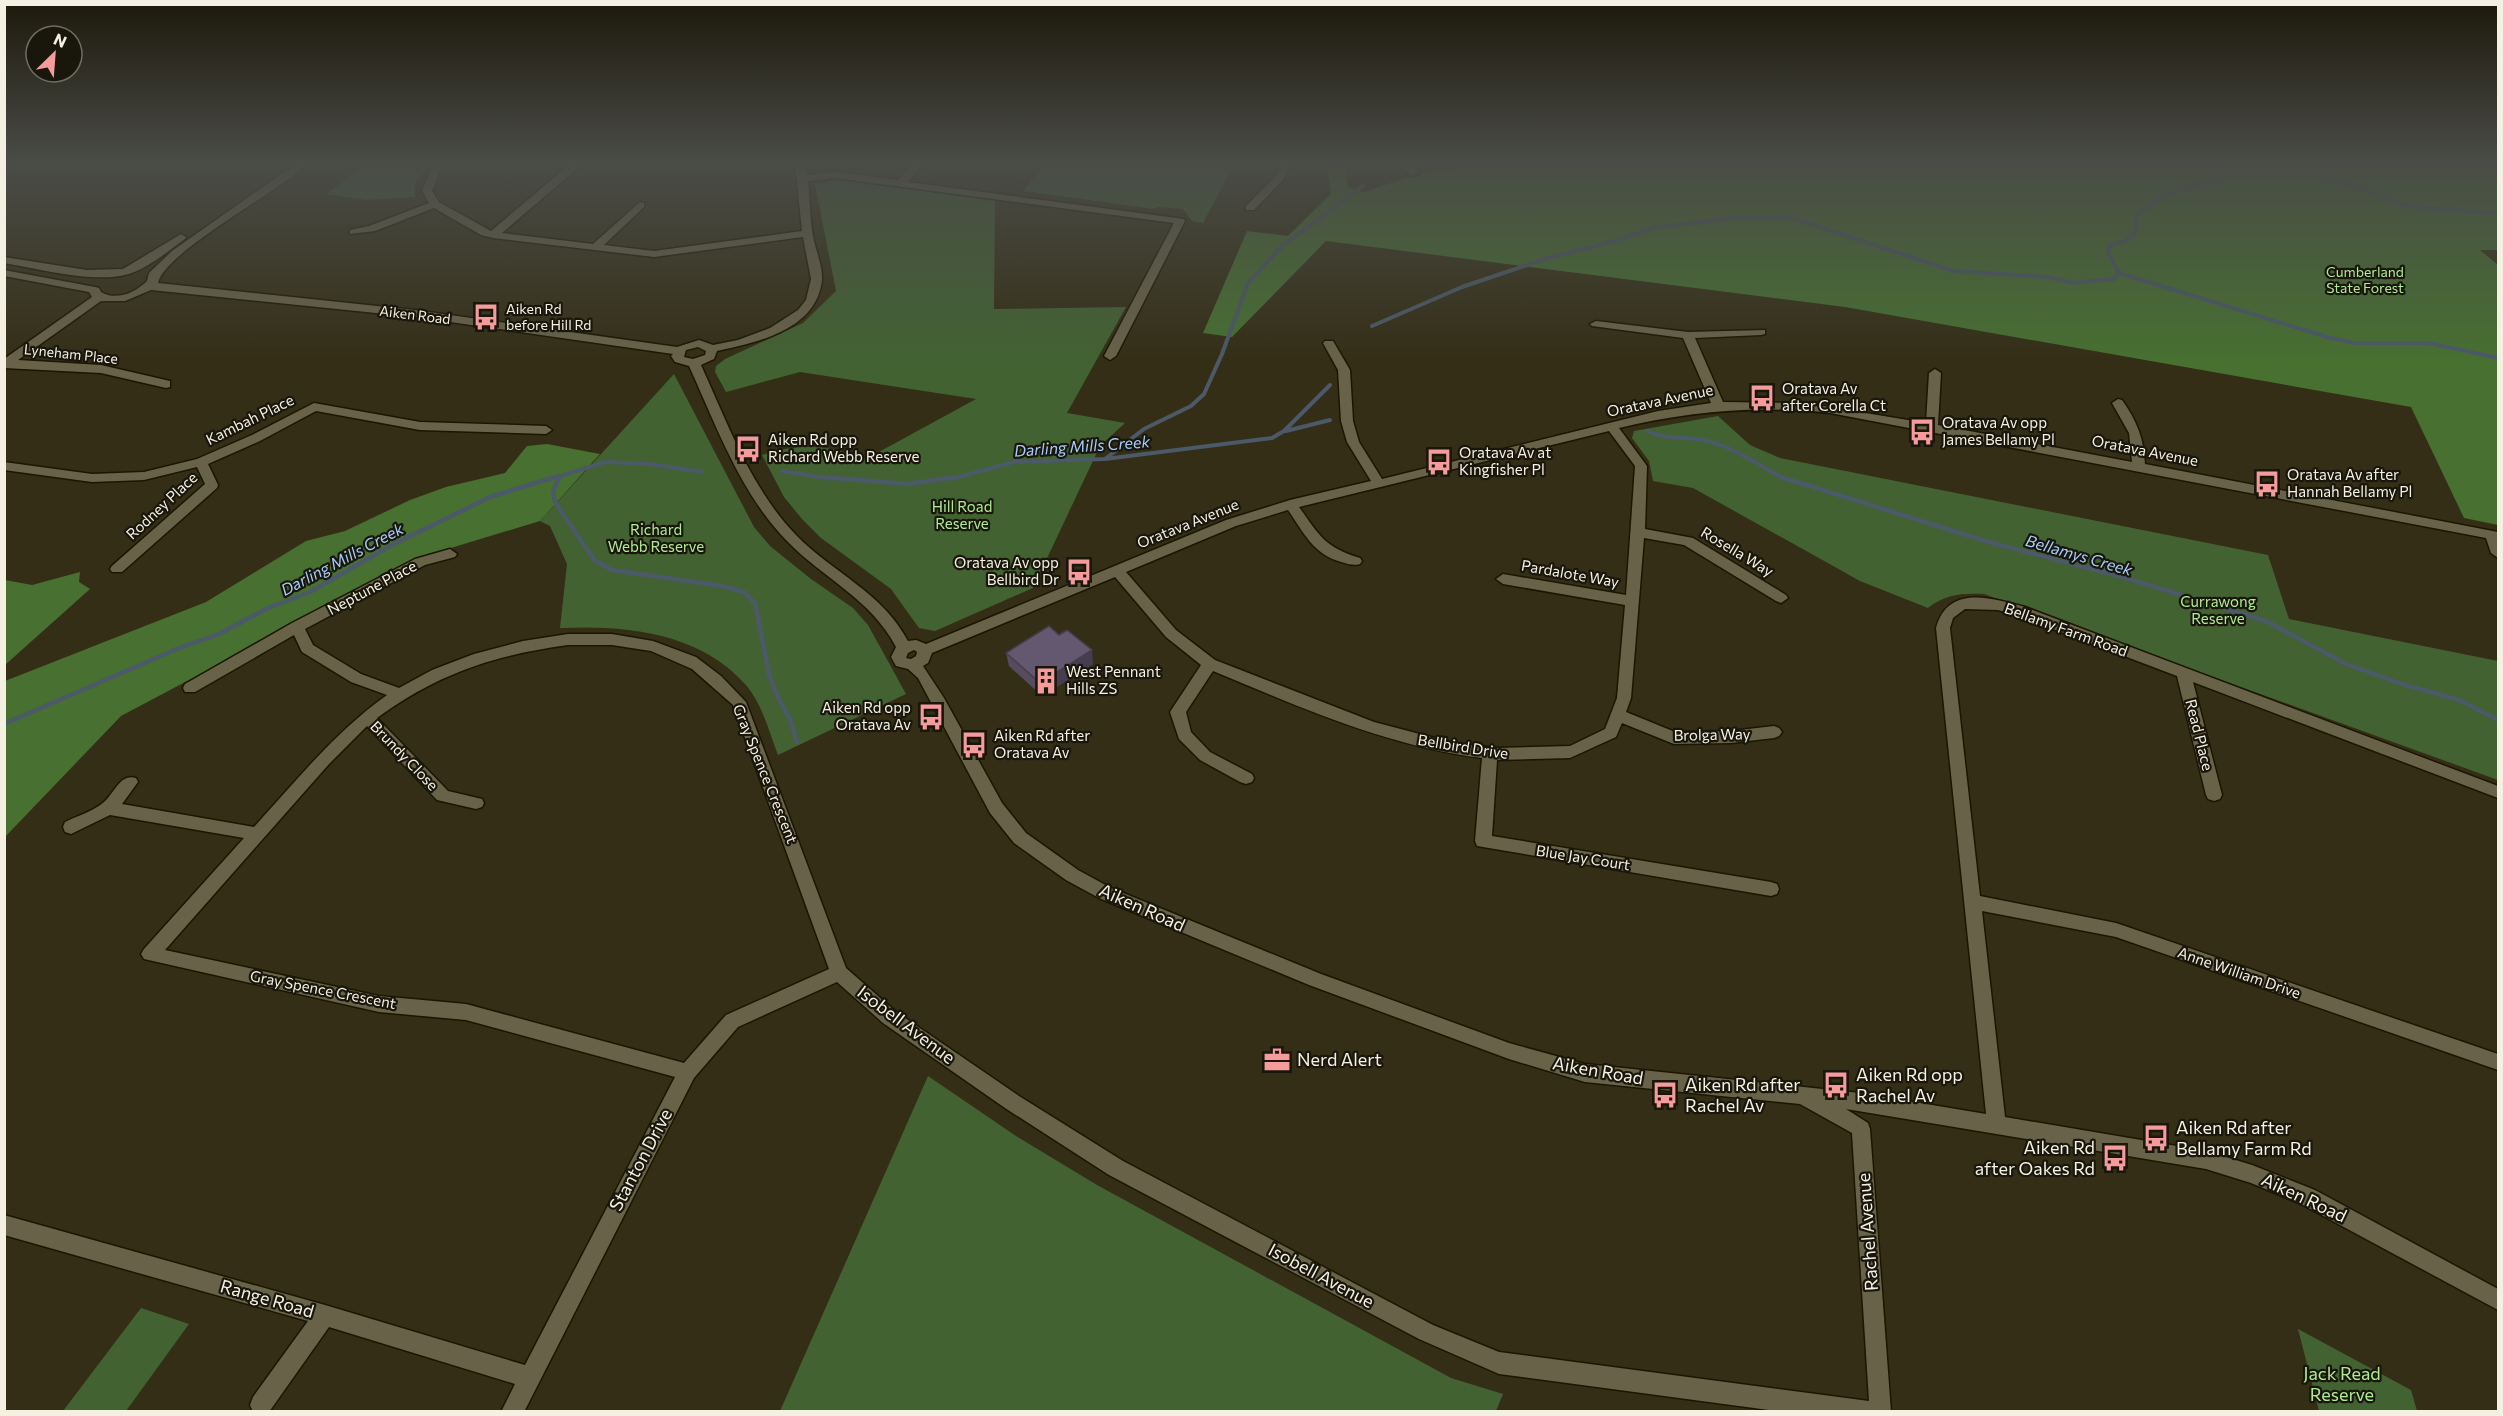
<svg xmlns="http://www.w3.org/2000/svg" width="2503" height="1416" viewBox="0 0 2503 1416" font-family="Commissioner,sans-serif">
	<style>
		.green { fill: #426232 }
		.forest { fill: #477031 }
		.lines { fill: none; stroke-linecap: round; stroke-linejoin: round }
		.stream-far1 { stroke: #4b5968; stroke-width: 4 }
		.stream { stroke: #4b5968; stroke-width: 4.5 }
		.minor-casing { stroke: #1c1601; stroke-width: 3 }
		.minor { fill: #686249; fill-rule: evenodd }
		.wall { fill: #554c5f }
		.shaded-wall { fill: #453e4e }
		.building { fill: #63586f; stroke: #453e4e; stroke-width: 1.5 }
		.labels { text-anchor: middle; stroke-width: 4.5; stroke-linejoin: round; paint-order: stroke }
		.far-park-label { font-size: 14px; fill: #afeb91; stroke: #19160c }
		.far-poi-label { font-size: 14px; fill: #f4f0e2; stroke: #19160c; text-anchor: start }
		.far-street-label { font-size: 14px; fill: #f4f0e2; stroke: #19160c }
		.poi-label { font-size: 15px; fill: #f4f0e2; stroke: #19160c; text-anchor: start }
		.street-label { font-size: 15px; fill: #f4f0e2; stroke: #19160c }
		.park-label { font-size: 15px; fill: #afeb91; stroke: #19160c }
		.water-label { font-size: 16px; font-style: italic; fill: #a6cdfd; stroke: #19160c }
		.near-street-label { font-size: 18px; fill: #f4f0e2; stroke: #19160c }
		.near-poi-label { font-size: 18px; fill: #f4f0e2; stroke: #19160c; text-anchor: start }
		.near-park-label { font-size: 18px; fill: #afeb91; stroke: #19160c }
	</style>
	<rect width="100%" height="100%" fill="#342e16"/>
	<path class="green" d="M367 163H406L429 166 415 182V197L366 200 326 194Z
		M1045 163H1235L1203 223 1192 221 1183 209 1159 207 1154 209 1024 191Z
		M840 180 995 200 994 309 1126 307 1067 413 1125 423 1100 446 1033 588 935 631 919 628 891 589 821 538 802 519 784 497 762 455C803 442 826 445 866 459L976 399 800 372 726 392 715 372 716 366 725 359 803 323 836 291 815 184Z
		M674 374 754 527 770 546 811 579 853 608 868 625 906 694 778 755C769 732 762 703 745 684 699 632 625 625 560 628L567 564 550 526 540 521Z
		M1718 416 1750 445 1780 458 2268 555 2289 619 2498 661V780L1984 594C1963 593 1945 594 1928 608L1860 581 1693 488 1653 481 1649 461 1632 438 1634 431Z
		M928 1076 1016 1136 1097 1185 1451 1378 1503 1394 1496 1411H780Z
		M141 1308 189 1324 126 1411H63Z
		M2298 1329 2411 1390 2417 1411H2319Z"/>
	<path class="forest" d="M1327 163H1346L1348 187 1364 192 1421 173 1494 163H2498V250H2480L2498 265V525L2464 518 2411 407 1845 307 1326 241 1232 337 1203 333 1247 231 1288 236 1331 194Z
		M547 444 600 454 540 521 421 557 121 716 5 837V681L206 602 306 541 345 531 410 500 446 487 505 473 527 446Z
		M80 572 79 582 90 589 5 665V580L32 585Z"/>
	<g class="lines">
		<path class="stream-far1" d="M2236 173 2246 175 2259 168 2306 174 2367 190 2383 199 2414 207 2498 213
			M2119 273 2327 337 2354 343H2429L2498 358
			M2119 273 2108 252 2110 245 2124 241 2135 233 2137 215 2170 193 2236 173 2228 164 2234 163
			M1372 326 1462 287 1548 258 1619 240 1652 228 1732 218H1793L1953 271 2048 277 2072 283 2114 279 2119 273
			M1286 431 1330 420
			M1647 431C1665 440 1684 436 1703 440 1732 446 1758 464 1784 479
			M1105 459 1144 429 1191 406 1204 394 1222 354 1248 283 1281 247 1363 186
			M782 471 833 479
			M550 479 606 462 650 464 702 472
			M558 479 559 476
			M951 479 1014 462 1105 459 1272 438 1284 431 1330 385"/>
		<path class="stream" d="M559 477 553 492 555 502 594 560 612 570 722 586 744 592 755 603 769 674 778 698 790 719 797 742
			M823 477 907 484 956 477
			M1781 477 1992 543 2122 577 2266 621 2346 664 2405 685 2459 700 2498 720
			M4 724 179 648 219 634 268 608 310 592 394 544 490 497 555 477"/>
		<g class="minor-casing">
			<path id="minor" d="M297 163H308C280 192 165 251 158 283L415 310 677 347 699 340 713 345 738 340 770 328 798 310 806 300 811 279 803 237 654 257 493 238 481 235 434 208 375 231 350 234V230L369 226 429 203 422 191 432 168 437 163H448L441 169 432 191 439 202 491 231 570 164H578V168L502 233 593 244 640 202 644 203V207L604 245 654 251 802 231 795 163H805L807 175 835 172 898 180 913 163H923L908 182 1184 219 1185 221 1116 356 1110 360 1104 356 1174 223 835 178 808 181C810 200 810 219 813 236 816 253 825 270 821 286 812 331 755 343 717 351L714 359 701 365C727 422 751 489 796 535 833 573 882 592 908 641L916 640 926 644 1226 520 1290 500 1371 481 1347 442 1341 421 1338 370 1323 343 1325 341H1333L1350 370 1353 421 1359 442 1382 479 1658 411 1711 403 1683 338 1592 326 1590 324 1596 321 1688 332 1765 330V334L1761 335 1695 338 1723 402 1805 403 1926 423 1929 373 1935 369 1941 373 1938 425 2132 462 2129 433 2112 403 2118 399 2122 400C2137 421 2144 439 2145 464L2498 532V558L2491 553 2486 538 1830 413C1757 405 1690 411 1619 428L1647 466 1645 529 1693 538 1786 595 1788 598 1781 603 1776 601 1684 545 1644 538 1631 698 1626 712 1675 732 1731 731 1774 726 1779 728 1782 732 1779 736 1774 738 1731 743 1674 744 1622 723 1616 737 1570 758 1497 760 1492 836 1771 882 1777 884 1779 889 1777 894 1771 896 1477 846 1475 841 1482 758C1387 746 1300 707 1213 671L1186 712 1191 732 1210 752 1252 774 1254 778 1252 782 1246 784 1240 782 1200 760 1179 739 1170 712 1201 665 1166 637 1115 577 932 653 928 663 923 666 944 698 1002 803 1026 833 1078 870 1111 888 1321 974 1509 1043 1585 1064 1860 1093 1986 1114 1936 628C1948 584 1992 598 2025 607L2498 786V798L2193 682 2222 795 2220 799 2214 801 2208 799 2206 795 2177 676 2016 615 1998 610 1965 609 1953 618 1950 628 1980 896 2116 923 2498 1054V1070L2116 937 1982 911 2005 1117 2206 1151 2252 1165 2315 1190 2498 1289V1310L2301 1204 2251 1183 2206 1169 1846 1109 1868 1123 1870 1129 1891 1412H1784L1499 1374 1419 1339 1109 1175 1005 1108 883 1023 837 982 738 1027 694 1078 524 1412H501L515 1384 329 1327 269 1412H253L250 1405 253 1397 308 1321 4 1235V1215L325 1305 525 1365 675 1077 466 1020 379 1012 144 959 141 954 144 949 244 838 110 815 71 834 65 832 63 827 65 822C77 816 94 811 104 802 114 794 120 773 136 778L138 782 122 804 254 827C297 780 335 732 387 695L351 682 302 652 294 635 195 692H185L183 688 185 684 292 623 415 559 450 549 457 554 455 557 425 565 305 629 313 645 361 674 399 688 432 670 474 654 523 641 568 634H612L653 641 696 657 721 676 746 702 846 968 895 1011 1019 1096 1123 1161 1433 1325 1499 1352 1869 1401 1852 1133 1800 1104 1585 1082 1509 1059 1309 985 1099 898 1066 880 1014 843 990 813 918 678 908 669 896 666 891 657 896 647C871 599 824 579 788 542 741 495 716 425 689 366L675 362 671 356 673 354 415 317 151 290 125 301H101L18 360 101 365 170 381V387L166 388 101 373 4 368V359L92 297 89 292 4 276V270L95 287 99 288 101 292C116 301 135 293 147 281L149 273 172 251ZM698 347 706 351 705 355 693 359 684 357 686 350ZM1609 431 1635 466 1626 595 1503 574 1496 579 1503 584 1625 605 1617 698 1605 729 1570 746 1496 748 1454 743 1374 722 1215 660 1176 630 1126 572 1236 526 1288 510C1304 533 1313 554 1341 562 1348 564 1353 566 1360 564L1362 561 1360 558C1324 547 1320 536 1299 507ZM568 645H612L651 651 692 669 733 705 829 969 726 1015 684 1063 466 1004 379 996 165 950 329 764 367 726 437 800 476 809 482 807 484 803 482 799 448 791 377 718C437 674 494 655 568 645ZM914 650 917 652 916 656 911 659 906 658 908 653Z
				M1282 163H1292L1283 180 1254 210H1246V206L1275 177Z
				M1400 163H1410L1419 174 1410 176Z
				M181 234 186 237 185 239C168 251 150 267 129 274 95 284 40 269 4 263V257L87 270 123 269Z
				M314 403 420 422 546 426 552 430 546 434 420 430 316 411 260 441 208 464 218 485 217 488 122 572H112L110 569 112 566 205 484 197 467 144 480 92 482 4 470V462L92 474 144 472 197 459 252 435Z"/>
		</g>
		<use href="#minor" class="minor"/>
	</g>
	<path class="wall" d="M1006 653 1093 664 1042 696 1009 666Z"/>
	<path class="shaded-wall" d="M1092 650 1093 664 1042 696 1040 683Z"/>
	<path class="building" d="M1049 626 1059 635 1067 630 1092 650 1040 683 1006 653Z"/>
	<linearGradient id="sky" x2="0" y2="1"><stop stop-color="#1d190c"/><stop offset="0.45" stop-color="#4a4c47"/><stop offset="1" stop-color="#4a4c47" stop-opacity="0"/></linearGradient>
	<rect width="2503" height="361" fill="url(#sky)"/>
	<defs>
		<g id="bus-bare" transform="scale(2.07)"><path d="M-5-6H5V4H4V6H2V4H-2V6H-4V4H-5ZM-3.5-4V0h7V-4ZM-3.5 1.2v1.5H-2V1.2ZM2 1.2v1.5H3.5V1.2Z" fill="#f59b9c" stroke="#19160c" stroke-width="2.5" paint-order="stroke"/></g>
		<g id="building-bare" transform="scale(2.07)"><path d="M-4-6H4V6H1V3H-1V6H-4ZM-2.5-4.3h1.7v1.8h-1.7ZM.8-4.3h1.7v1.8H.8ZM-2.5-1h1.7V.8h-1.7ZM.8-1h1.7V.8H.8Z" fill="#f59b9c" stroke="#19160c" stroke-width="2.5" paint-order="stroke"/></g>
		<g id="office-bare" transform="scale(2.07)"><path d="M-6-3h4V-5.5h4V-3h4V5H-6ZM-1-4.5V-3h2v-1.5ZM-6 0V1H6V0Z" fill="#f59b9c" stroke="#19160c" stroke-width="2.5" paint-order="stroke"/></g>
	</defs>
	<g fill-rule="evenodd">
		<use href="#bus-bare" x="486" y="317"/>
		<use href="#bus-bare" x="1762" y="398"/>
		<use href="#bus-bare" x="1922" y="432"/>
		<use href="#bus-bare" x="748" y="449"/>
		<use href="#bus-bare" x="1439" y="462"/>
		<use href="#bus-bare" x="2267" y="484"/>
		<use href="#bus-bare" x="1079" y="572"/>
		<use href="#building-bare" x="1046" y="681"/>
		<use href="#bus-bare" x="931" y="717"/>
		<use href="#bus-bare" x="974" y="745"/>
		<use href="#office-bare" x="1277" y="1060"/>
		<use href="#bus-bare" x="1836" y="1085"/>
		<use href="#bus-bare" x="1665" y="1095"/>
		<use href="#bus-bare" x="2156" y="1138"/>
		<use href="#bus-bare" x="2115" y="1158"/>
	</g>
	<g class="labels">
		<g class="far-park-label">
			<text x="2365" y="277">Cumberland<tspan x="2365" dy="16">State Forest</tspan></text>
		</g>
		<g class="far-poi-label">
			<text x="506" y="314">Aiken Rd<tspan x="506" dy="16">before Hill Rd</tspan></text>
		</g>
		<g class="far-street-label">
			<text transform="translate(415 315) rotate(7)" y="5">Aiken Road</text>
			<text transform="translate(71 354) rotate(6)" y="5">Lyneham Place</text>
		</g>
		<g class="poi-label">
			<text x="1782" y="394">Oratava Av<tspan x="1782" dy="17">after Corella Ct</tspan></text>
			<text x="1942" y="428">Oratava Av opp<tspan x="1942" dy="17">James Bellamy Pl</tspan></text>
			<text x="768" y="445">Aiken Rd opp<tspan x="768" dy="17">Richard Webb Reserve</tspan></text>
			<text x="1459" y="458">Oratava Av at<tspan x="1459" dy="17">Kingfisher Pl</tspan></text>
			<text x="2287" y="480">Oratava Av after<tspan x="2287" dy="17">Hannah Bellamy Pl</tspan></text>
			<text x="1059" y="568" text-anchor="end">Oratava Av opp<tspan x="1059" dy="17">Bellbird Dr</tspan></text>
			<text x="1066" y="677">West Pennant<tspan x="1066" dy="17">Hills ZS</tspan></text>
			<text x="911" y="713" text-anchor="end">Aiken Rd opp<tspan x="911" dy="17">Oratava Av</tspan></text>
			<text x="994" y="741">Aiken Rd after<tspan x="994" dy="17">Oratava Av</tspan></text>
		</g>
		<g class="street-label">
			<text transform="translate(1660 401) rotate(-12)" y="5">Oratava Avenue</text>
			<text transform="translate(250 420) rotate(-26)" y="5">Kambah Place</text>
			<text transform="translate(2145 451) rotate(11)" y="5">Oratava Avenue</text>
			<text transform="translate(162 506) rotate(-43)" y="5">Rodney Place</text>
			<text transform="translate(1188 524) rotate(-22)" y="5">Oratava Avenue</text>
			<text transform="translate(1737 552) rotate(31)" y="5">Rosella Way</text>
			<text transform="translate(1570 574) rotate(10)" y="5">Pardalote Way</text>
			<text transform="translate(372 588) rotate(-28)" y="5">Neptune Place</text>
			<text transform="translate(2066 630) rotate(20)" y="5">Bellamy Farm Road</text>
			<text transform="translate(1712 735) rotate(-1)" y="5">Brolga Way</text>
			<text transform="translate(2199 735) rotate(76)" y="5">Read Place</text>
			<text transform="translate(1463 747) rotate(9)" y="5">Bellbird Drive</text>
			<text transform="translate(404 756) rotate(46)" y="5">Brundy Close</text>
			<text transform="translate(765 774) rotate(68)" y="5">Gray Spence Crescent</text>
			<text transform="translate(1583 858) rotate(9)" y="5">Blue Jay Court</text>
			<text transform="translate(2239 973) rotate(19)" y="5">Anne William Drive</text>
			<text transform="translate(323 990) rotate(11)" y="5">Gray Spence Crescent</text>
		</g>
		<g class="park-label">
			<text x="962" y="512">Hill Road<tspan x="962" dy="17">Reserve</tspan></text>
			<text x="656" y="535">Richard<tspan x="656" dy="17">Webb Reserve</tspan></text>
			<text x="2218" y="607">Currawong<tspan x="2218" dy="17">Reserve</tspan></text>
		</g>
		<g class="water-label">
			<text transform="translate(1082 446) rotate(-4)" y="6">Darling Mills Creek</text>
			<text transform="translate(2079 555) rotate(16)" y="6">Bellamys Creek</text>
			<text transform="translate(342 559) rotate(-28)" y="6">Darling Mills Creek</text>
		</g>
		<g class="near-street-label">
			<text transform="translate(1142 908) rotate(24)" y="6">Aiken Road</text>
			<text transform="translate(906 1025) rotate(37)" y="6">Isobell Avenue</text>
			<text transform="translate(1598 1071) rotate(10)" y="6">Aiken Road</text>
			<text transform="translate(641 1160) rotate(-62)" y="6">Stanton Drive</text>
			<text transform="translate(2304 1198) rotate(25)" y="6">Aiken Road</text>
			<text transform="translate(1868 1232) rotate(-94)" y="6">Rachel Avenue</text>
			<text transform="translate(1321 1276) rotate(28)" y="6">Isobell Avenue</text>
			<text transform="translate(267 1299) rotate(16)" y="6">Range Road</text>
		</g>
		<g class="near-poi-label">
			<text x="1297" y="1066">Nerd Alert</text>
			<text x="1856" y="1081">Aiken Rd opp<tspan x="1856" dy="21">Rachel Av</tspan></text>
			<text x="1685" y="1091">Aiken Rd after<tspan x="1685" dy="21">Rachel Av</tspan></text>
			<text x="2176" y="1134">Aiken Rd after<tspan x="2176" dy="21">Bellamy Farm Rd</tspan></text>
			<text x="2095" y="1154" text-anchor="end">Aiken Rd<tspan x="2095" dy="21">after Oakes Rd</tspan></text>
		</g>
		<g class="near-park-label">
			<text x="2342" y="1380">Jack Read<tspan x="2342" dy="21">Reserve</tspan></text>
		</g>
	</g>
	<rect width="2503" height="1416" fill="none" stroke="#f4f0e2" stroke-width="12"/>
	<g transform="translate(54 54) rotate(25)"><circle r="28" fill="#19160c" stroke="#716d62" stroke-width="1.5"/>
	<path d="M0-4.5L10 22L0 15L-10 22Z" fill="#f59b9c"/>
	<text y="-9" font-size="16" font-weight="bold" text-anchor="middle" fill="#f4f0e2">N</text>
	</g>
</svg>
